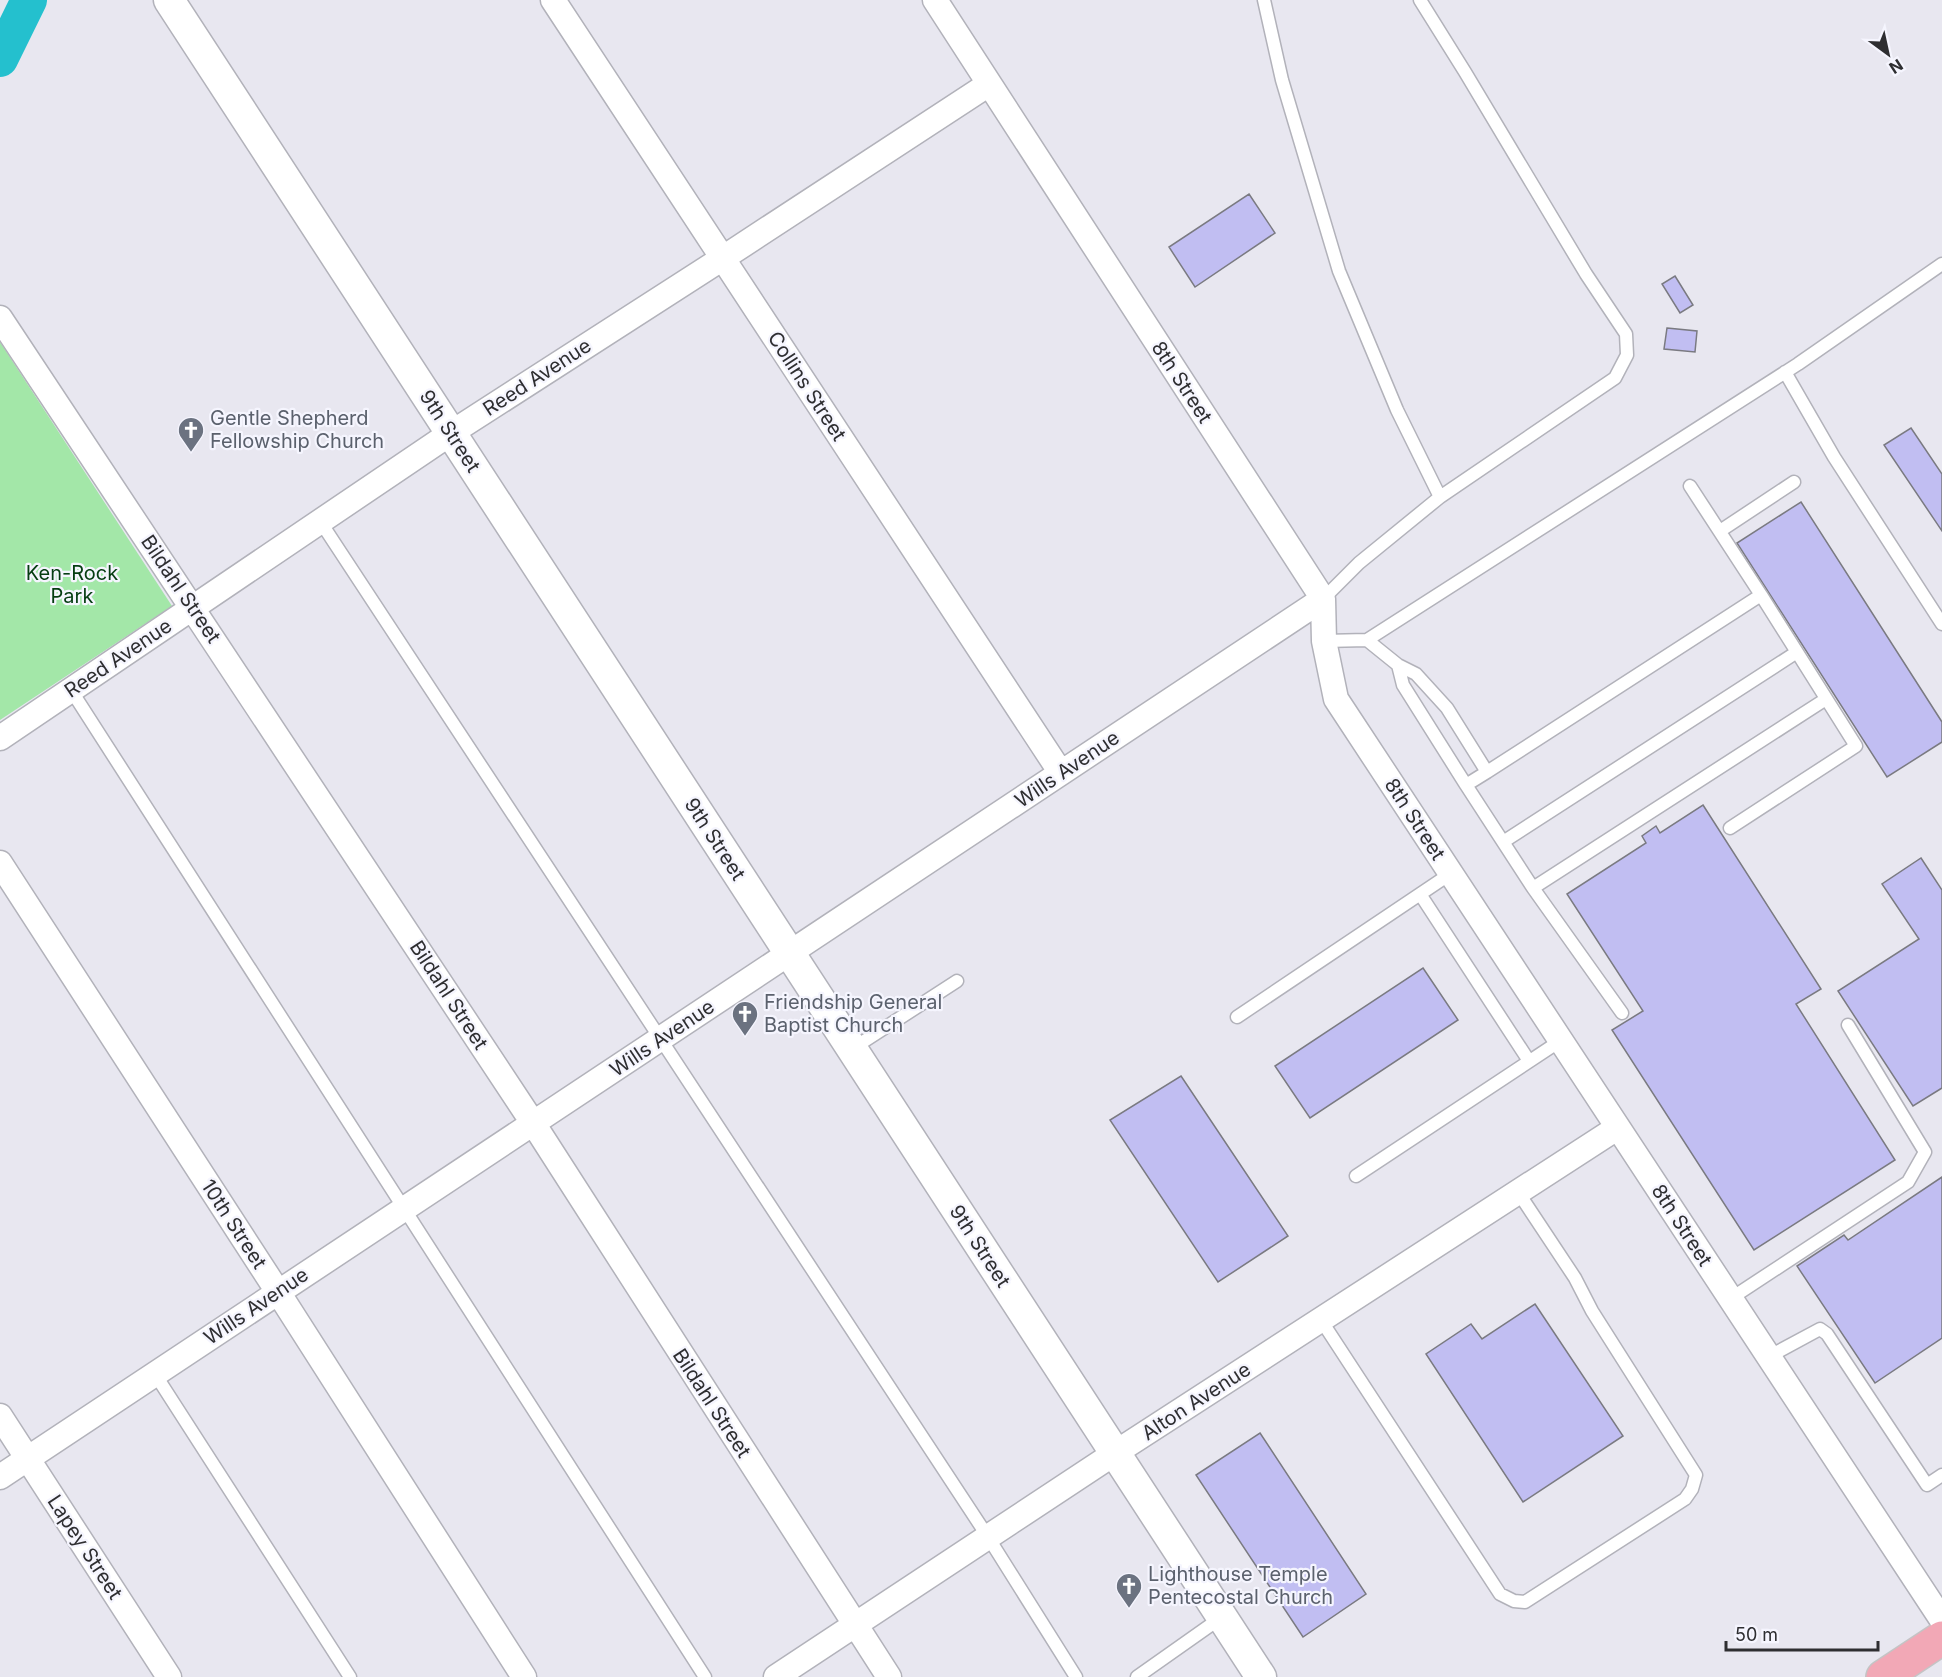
<svg xmlns="http://www.w3.org/2000/svg" width="1942" height="1677" viewBox="0 0 1942 1677" font-family="Inter,sans-serif">
	<style>
		.green { fill: #a3e7a8 }
		.lines { fill: none; stroke-linecap: round; stroke-linejoin: round }
		.river { stroke: #24c0ce; stroke-width: 36 }
		.building { fill: #c1bef2; stroke: #7a7a81; stroke-width: 1.5 }
		.service-casing { stroke: #b2b2ba; stroke-width: 15 }
		.minor-casing { stroke: #b2b2ba; stroke-width: 27 }
		.tertiary-casing { stroke: #b2b2ba; stroke-width: 33 }
		.primary-casing { stroke: #c4c4c5; stroke-width: 36 }
		.service { stroke: #fff; stroke-width: 12 }
		.minor { stroke: #fff; stroke-width: 24 }
		.tertiary { stroke: #fff; stroke-width: 30 }
		.primary { stroke: #f2a8b6; stroke-width: 33 }
		.labels { text-anchor: middle; stroke-width: 4.5; stroke-linejoin: round; paint-order: stroke }
		.street-label { font-size: 20px; fill: #2e2e31; stroke: #f5f5fe }
		.worship-label { font-size: 20px; fill: #5b616d; stroke: #f5f5fe; text-anchor: start }
		.park-label { font-size: 20px; fill: #053d11; stroke: #f5f5fe }
	</style>
	<rect width="100%" height="100%" fill="#e8e7f0"/>
	<path class="green" d="M0 342 172 606 0 720Z"/>
	<g class="lines">
		<path class="river" d="M0 59 29 0"/>
	</g>
	<path class="building" d="M1249 194 1275 233 1195 287 1169 247Z
		M1675 276 1693 305 1680 313 1662 284Z
		M1667 328 1697 331 1695 352 1664 349Z
		M1911 428 1942 474V531L1884 445Z
		M1801 502 1942 722V742L1887 777 1737 543Z
		M1703 805 1821 989 1796 1004 1895 1160 1754 1250 1612 1030 1643 1011 1567 894 1646 843 1642 836 1656 826 1660 833Z
		M1921 858 1942 890V1088L1913 1106 1838 991 1919 939 1882 884Z
		M1423 968 1458 1020 1310 1118 1275 1066Z
		M1181 1076 1288 1236 1218 1282 1110 1120Z
		M1942 1177V1338L1875 1383 1797 1266 1844 1235 1848 1240Z
		M1535 1304 1623 1436 1523 1502 1426 1354 1471 1324 1482 1339Z
		M1260 1433 1366 1594 1303 1637 1196 1475Z"/>
	<g class="lines">
		<g class="service-casing">
			<path id="service" d="M1264 0 1282 80 1339 271 1397 410 1440 497
				M1785 372 1834 457 1942 624
				M1690 486 1761 595
				M320 521 988 1537 1076 1677
				M1720 531 1794 482
				M1323 599 1359 563 1440 497 1615 378 1627 355 1626 334 1586 274 1465 72 1420 0
				M1367 640 1798 364 1942 264
				M1324 641 1367 640 1398 665 1416 674 1447 708 1487 772 1761 595 1856 746 1730 828
				M1398 665 1403 685 1466 785
				M71 690 705 1677
				M1487 772 1466 785 1533 888 1826 699
				M1503 842 1797 652
				M1533 888 1622 1013
				M1420 894 1529 1061
				M1237 1017 1450 874
				M852 1049 957 981
				M1356 1176 1560 1041
				M1730 1299 1908 1182 1925 1152 1848 1025
				M1321 1320 1500 1594 1514 1601 1525 1602 1685 1499 1692 1489 1696 1475 1592 1311 1575 1278 1518 1192
				M1768 1357 1820 1329 1827 1334 1927 1485 1942 1475
				M155 1374 350 1677
				M1137 1677 1222 1617"/>
		</g>
		<g class="minor-casing">
			<path id="minor" d="M553 0 1061 773
				M935 0 1323 599 1324 641 1336 699 1942 1620
				M0 318 533 1123 889 1677
				M0 738 451 433 723 258 989 84
				M0 863 278 1292 524 1677
				M0 1416 169 1677
				M0 1477 1323 599
				M776 1677 1115 1453 1617 1128"/>
		</g>
		<g class="tertiary-casing">
			<path id="tertiary" d="M169 0 1261 1677"/>
		</g>
		<g class="primary-casing">
			<path id="primary" d="M1883 1677 1942 1638"/>
		</g>
		<use href="#service" class="service"/>
		<use href="#minor" class="minor"/>
		<use href="#tertiary" class="tertiary"/>
		<use href="#primary" class="primary"/>
	</g>
	<defs>
		<g id="church-pin" transform="scale(1.35)"><path d="M0 17L-7.5 6A9.5 9.5 0 1 1 7.5 6Z" fill="#6b7280" stroke="#f5f5fe"/><path d="M-1.2-6h2.4v3.5h3.3v2.4h-3.3V6h-2.4V-.1h-3.3v-2.4h3.3Z" fill="#fff"/></g>
	</defs>
	<g fill-rule="evenodd">
		<use href="#church-pin" x="191" y="430"/>
		<use href="#church-pin" x="745" y="1014"/>
		<use href="#church-pin" x="1129" y="1586"/>
	</g>
	<g class="labels">
		<g class="street-label">
			<text transform="translate(537 377) rotate(-33)" y="7">Reed Avenue</text>
			<text transform="translate(1182 382) rotate(57)" y="7">8th Street</text>
			<text transform="translate(807 386) rotate(57)" y="7">Collins Street</text>
			<text transform="translate(450 431) rotate(57)" y="7">9th Street</text>
			<text transform="translate(181 589) rotate(56)" y="7">Bildahl Street</text>
			<text transform="translate(118 658) rotate(-34)" y="7">Reed Avenue</text>
			<text transform="translate(1067 769) rotate(-34)" y="7">Wills Avenue</text>
			<text transform="translate(1415 819) rotate(57)" y="7">8th Street</text>
			<text transform="translate(715 839) rotate(57)" y="7">9th Street</text>
			<text transform="translate(449 995) rotate(57)" y="7">Bildahl Street</text>
			<text transform="translate(662 1038) rotate(-34)" y="7">Wills Avenue</text>
			<text transform="translate(234 1224) rotate(57)" y="7">10th Street</text>
			<text transform="translate(1682 1225) rotate(57)" y="7">8th Street</text>
			<text transform="translate(980 1246) rotate(57)" y="7">9th Street</text>
			<text transform="translate(256 1306) rotate(-34)" y="7">Wills Avenue</text>
			<text transform="translate(1196 1401) rotate(-33)" y="7">Alton Avenue</text>
			<text transform="translate(712 1403) rotate(57)" y="7">Bildahl Street</text>
			<text transform="translate(85 1547) rotate(57)" y="7">Lapey Street</text>
		</g>
		<g class="worship-label">
			<text x="210" y="425">Gentle Shepherd<tspan x="210" dy="23">Fellowship Church</tspan></text>
			<text x="764" y="1009">Friendship General<tspan x="764" dy="23">Baptist Church</tspan></text>
			<text x="1148" y="1581">Lighthouse Temple<tspan x="1148" dy="23">Pentecostal Church</tspan></text>
		</g>
		<g class="park-label">
			<text x="72" y="580">Ken-Rock<tspan x="72" dy="23">Park</tspan></text>
		</g>
	</g>
	<g transform="translate(1888 54) rotate(147)" stroke="#f5f5fe" stroke-width="4.5" paint-order="stroke">
	<path d="M0-4.5L10 22L0 15L-10 22Z" fill="#2e2e31"/>
	<text y="-9" font-size="16" font-weight="bold" text-anchor="middle" fill="#2e2e31">N</text>
	</g>
	<path d="M1726 1641v9h152v-9" fill="none" stroke="#2e2e31" stroke-width="3"/>
	<text x="1735" y="1641" font-size="18" fill="#2e2e31" stroke="#f5f5fe" stroke-width="4.5" paint-order="stroke">50 m</text>
</svg>
